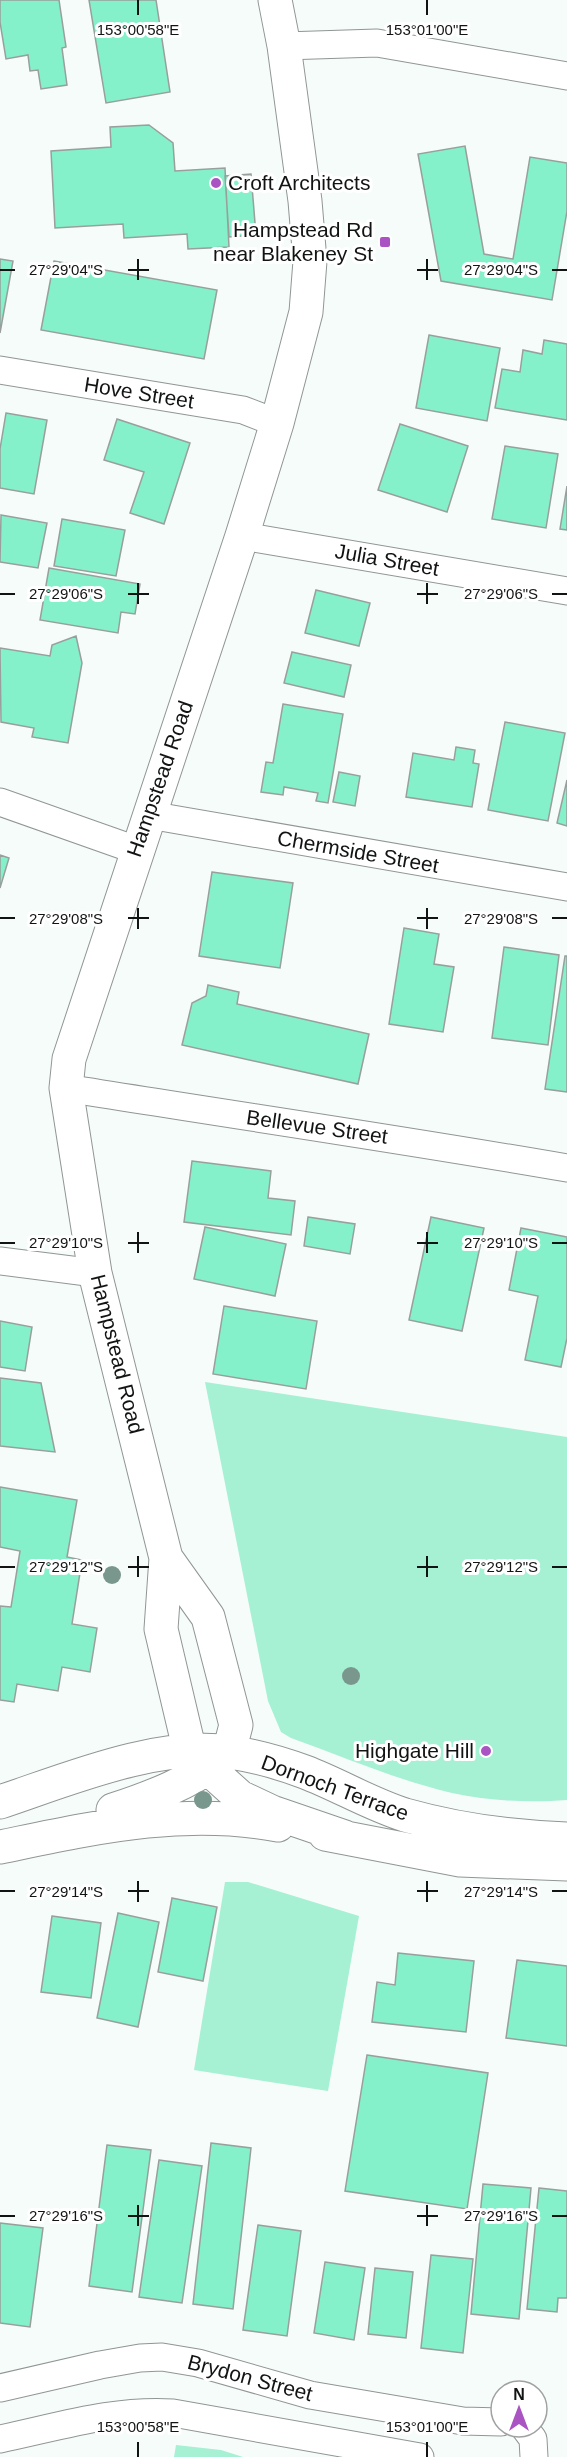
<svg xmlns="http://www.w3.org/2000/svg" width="567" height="2457" viewBox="0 0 567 2457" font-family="Arial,sans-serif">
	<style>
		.green { fill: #a6f0d4 }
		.building { fill: #84f1ca; stroke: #999f9c; stroke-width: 1.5 }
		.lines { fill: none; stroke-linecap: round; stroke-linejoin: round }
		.street-casing { stroke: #909694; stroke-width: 29 }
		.secondary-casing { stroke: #909694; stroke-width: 35 }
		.street { stroke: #fff; stroke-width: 27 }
		.secondary { stroke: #fff; stroke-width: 33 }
		.tree { fill: #7a978d }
		.ticks { fill: none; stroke: #121413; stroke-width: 2 }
		.poi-dot { fill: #a954c2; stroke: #fff; stroke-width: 2 }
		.labels { text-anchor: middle; stroke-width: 6; stroke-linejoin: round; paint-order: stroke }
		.poi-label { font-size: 21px; fill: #121413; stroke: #fff; text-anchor: end }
		.street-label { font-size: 21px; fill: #121413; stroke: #fff }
		.ticks-label { font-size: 15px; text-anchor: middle; fill: #121413; stroke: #fff; stroke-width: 6; stroke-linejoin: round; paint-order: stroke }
	</style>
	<rect width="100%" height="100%" fill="#f6fcf9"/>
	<path class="green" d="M205 1382 567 1437V1800C530 1803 489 1801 452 1793 397 1780 344 1757 291 1738L281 1732 268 1701Z
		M225 1882H248L359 1916 328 2091 194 2070Z
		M176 2445 221 2450 243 2457H174Z"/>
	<path class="building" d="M0 0H59L66 47 62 48 67 85 41 89 38 70 30 71 28 55 6 59 0 22Z
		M89 0H156L170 92 106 103Z
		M149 125 173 143 175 171 225 168 229 247 188 249 187 234 124 238 123 224 55 228 51 151 111 147 110 127Z
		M465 146 484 254 513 259 530 157 567 163V211L552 300 441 281 418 154Z
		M251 174 256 235 229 237 225 176Z
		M0 259 13 261 0 333Z
		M54 261 217 290 204 359 41 330Z
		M429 335 500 348 487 421 416 408Z
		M544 340 567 344V420L495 408 502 369 520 372 523 350 542 354Z
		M6 413 47 420 34 494 0 488V449Z
		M117 419 190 443 164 524 130 513 144 472 104 460Z
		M400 424 468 446 447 512 378 490Z
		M505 446 558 454 546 528 492 519Z
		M567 486V530L560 529Z
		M1 515 47 523 38 568 0 562Z
		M62 519 125 530 116 576 54 566Z
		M49 568 140 584 135 614 121 612 118 633 40 620Z
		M316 590 370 603 359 646 305 633Z
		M76 636 82 663 68 743 32 737 34 728 1 722 0 648 50 656 52 645Z
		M292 652 351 665 344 697 284 683Z
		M283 704 343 714 328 803 316 801 318 793 284 787 283 795 261 792 266 762 273 763Z
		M505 722 565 733 548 821 488 810Z
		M456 747 475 750 473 763 479 764 472 807 406 797 413 753 454 760Z
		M339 772 360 776 355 806 333 802Z
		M567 780V826L557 823Z
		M0 855 9 858 0 888Z
		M212 872 293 883 280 968 199 956Z
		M404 928 439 934 434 964 454 967 443 1032 389 1024Z
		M504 947 559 955 548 1045 492 1038Z
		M565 956H567V1092L545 1089Z
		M208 985 239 992 237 1004 369 1034 358 1084 182 1045 192 1003 206 996Z
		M192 1161 271 1171 268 1198 295 1201 291 1235 184 1222Z
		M308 1217 355 1224 350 1254 304 1246Z
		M431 1217 484 1228 462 1331 409 1320Z
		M205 1227 286 1244 275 1296 194 1279Z
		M521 1228 567 1237V1338L561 1367 525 1360 538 1296 509 1290Z
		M224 1306 317 1321 306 1389 213 1374Z
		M0 1321 32 1327 25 1371 0 1367Z
		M0 1378 41 1383 55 1452 0 1446Z
		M0 1487 77 1500 67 1557 82 1560 72 1624 97 1628 90 1672 62 1667 58 1691 17 1684 14 1702 0 1700V1606L11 1607 20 1551 0 1547Z
		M172 1898 217 1907 203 1981 158 1972Z
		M118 1913 159 1922 138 2027 97 2018Z
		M52 1916 101 1923 91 1998 41 1992Z
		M398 1953 474 1961 466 2032 372 2022 377 1982 395 1985Z
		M517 1960 567 1966V2046L506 2038Z
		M367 2055 488 2073 467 2209 345 2191Z
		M211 2143 251 2148 233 2309 193 2304Z
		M107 2145 151 2150 132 2292 89 2286Z
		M159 2160 202 2166 182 2303 139 2297Z
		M483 2184 531 2188 519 2319 471 2314Z
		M539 2188 567 2191V2298H558L557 2312 527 2309Z
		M0 2223 43 2228 30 2327 0 2323Z
		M258 2225 301 2231 287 2336 243 2330Z
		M431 2255 473 2259 463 2353 421 2348Z
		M325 2262 365 2268 354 2340 314 2333Z
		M375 2268 413 2272 406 2338 368 2334Z"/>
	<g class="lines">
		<g class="street-casing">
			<path id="street" d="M284 46 377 43 567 76
				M0 370 243 410 277 423
				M242 536 567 591
				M0 802 136 850
				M149 815 567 887
				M66 1088C233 1115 400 1139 567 1168
				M0 1261 95 1273
				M0 2388 100 2365 140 2358 162 2357 198 2363 310 2395 463 2421 501 2422
				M524 2427 533 2439 534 2457
				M0 2439C58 2427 114 2409 173 2413L420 2457"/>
		</g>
		<g class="secondary-casing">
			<path id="secondary" d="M275 0 284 46 305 201 310 261 306 312 277 423 242 536 69 1059 66 1088 95 1273 166 1558 161 1629 190 1752 240 1797 272 1812 345 1837
				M166 1558 208 1617 236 1725 229 1752
				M0 1802C69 1779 156 1742 230 1752 255 1756 281 1763 305 1772 339 1785 370 1804 405 1815 458 1830 512 1837 567 1839
				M113 1810C153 1797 191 1782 225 1756
				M325 1834 460 1860 567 1864
				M0 1847C93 1828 182 1807 278 1825"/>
		</g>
		<use href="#street" class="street"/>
		<use href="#secondary" class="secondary"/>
	</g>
	<g class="tree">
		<circle cx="112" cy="1575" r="9"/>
		<circle cx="351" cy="1676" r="9"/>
		<circle cx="203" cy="1800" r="9"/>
	</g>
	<path class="ticks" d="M138 0V15M427 0V15M138 259V280M427 259V280M0 270H15M128 270H149M417 270H438M552 270H567M138 583V604M427 583V604M0 594H15M128 594H149M417 594H438M552 594H567M138 908V929M427 908V929M0 918H15M128 918H149M417 918H438M552 918H567M138 1232V1253M427 1232V1253M0 1243H15M128 1243H149M417 1243H438M552 1243H567M138 1556V1577M427 1556V1577M0 1567H15M128 1567H149M417 1567H438M552 1567H567M138 1881V1902M427 1881V1902M0 1891H15M128 1891H149M417 1891H438M552 1891H567M138 2205V2226M427 2205V2226M0 2216H15M128 2216H149M417 2216H438M552 2216H567M138 2442V2457M427 2442V2457"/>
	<g class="poi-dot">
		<circle cx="216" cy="183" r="6"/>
		<rect x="379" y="236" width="12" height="12" rx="3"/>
		<circle cx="486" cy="1751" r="6"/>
	</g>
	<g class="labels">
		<g class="poi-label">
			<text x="228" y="190" text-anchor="start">Croft Architects</text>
			<text x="373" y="237">Hampstead Rd<tspan x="373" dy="24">near Blakeney St</tspan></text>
			<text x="474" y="1758">Highgate Hill</text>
		</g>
		<g class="street-label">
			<text transform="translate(139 393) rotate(9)" y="7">Hove Street</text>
			<text transform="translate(387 560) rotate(10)" y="7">Julia Street</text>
			<text transform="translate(160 779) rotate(-71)" y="7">Hampstead Road</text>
			<text transform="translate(358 852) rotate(10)" y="7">Chermside Street</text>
			<text transform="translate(317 1127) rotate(8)" y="7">Bellevue Street</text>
			<text transform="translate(117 1354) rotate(76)" y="7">Hampstead Road</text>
			<text transform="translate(335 1788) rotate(20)" y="7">Dornoch Terrace</text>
			<text transform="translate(250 2378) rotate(15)" y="7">Brydon Street</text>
		</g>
	</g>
	<g class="ticks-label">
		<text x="138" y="35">153°00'58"E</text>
		<text x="427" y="35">153°01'00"E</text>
		<text x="66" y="275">27°29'04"S</text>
		<text x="501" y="275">27°29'04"S</text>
		<text x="66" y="599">27°29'06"S</text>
		<text x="501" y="599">27°29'06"S</text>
		<text x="66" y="924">27°29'08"S</text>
		<text x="501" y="924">27°29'08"S</text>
		<text x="66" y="1248">27°29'10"S</text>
		<text x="501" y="1248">27°29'10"S</text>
		<text x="66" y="1572">27°29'12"S</text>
		<text x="501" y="1572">27°29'12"S</text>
		<text x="66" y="1897">27°29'14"S</text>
		<text x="501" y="1897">27°29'14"S</text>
		<text x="66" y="2221">27°29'16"S</text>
		<text x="501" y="2221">27°29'16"S</text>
		<text x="138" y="2432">153°00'58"E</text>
		<text x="427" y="2432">153°01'00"E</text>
	</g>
	<g transform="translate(519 2409)"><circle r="28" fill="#ffffff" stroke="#a0a1a1" stroke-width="1.5"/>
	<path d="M0-4.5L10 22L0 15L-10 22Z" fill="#a954c2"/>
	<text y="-9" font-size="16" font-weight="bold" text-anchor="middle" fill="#121413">N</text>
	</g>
</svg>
